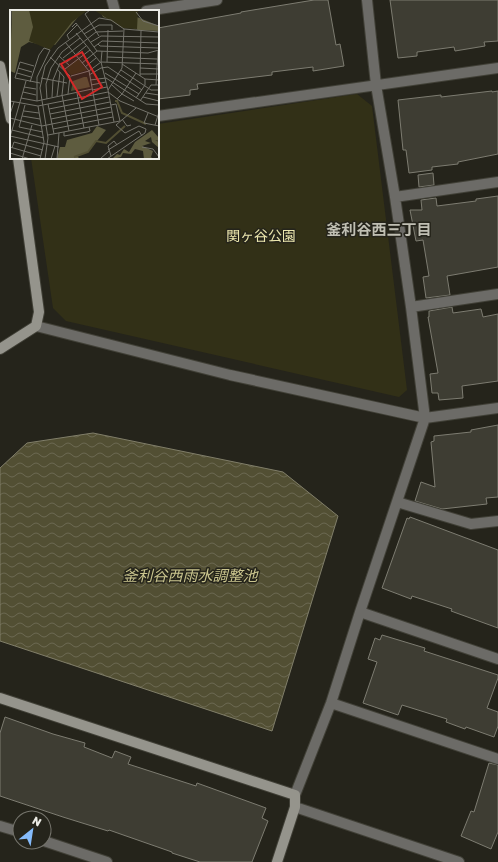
<svg xmlns="http://www.w3.org/2000/svg" width="498" height="862" viewBox="0 0 498 862" font-family="'Golos Text','Noto Sans JP',sans-serif">
	<style>
		.park { fill: #323017 }
		.water { fill: url(#water-waves); stroke: #807e69 }
		.building { fill: #3e3d33; stroke: #7d7c71 }
		.lines { fill: none; stroke-linecap: round; stroke-linejoin: round }
		.street-casing { stroke: #414037; stroke-width: 12 }
		.secondary-casing { stroke: #414037; stroke-width: 12 }
		.street { stroke: #6c6b67; stroke-width: 10 }
		.secondary { stroke: #95948c; stroke-width: 10 }
		.labels { text-anchor: middle; stroke-width: 3; stroke-linejoin: round; paint-order: stroke }
		.park-label { font-size: 14px; fill: #eae5ac; stroke: #25241b }
		.neighbourhood-label { font-size: 15px; font-weight: bold; fill: #c0bfb3; stroke: #25241b }
		.water-label { font-size: 15px; font-style: italic; fill: #cac58e; stroke: #25241b }
		.inset-river { fill: none; stroke: #524f33; stroke-width: 2 }
		.inset-road { fill: none; stroke: #75746c; stroke-width: 1 }
		.view { fill: #d62828; fill-opacity: 0.15; stroke: #d62828; stroke-width: 2 }
		.inset-edge { fill: none; stroke: #ecece6; stroke-width: 2 }
	</style>
	<defs>
		<pattern id="water-waves" width="16" height="10" patternUnits="userSpaceOnUse"><rect width="16" height="10" fill="#524f33"/><path d="M0 5q4-4 8 0t8 0" fill="none" stroke="#6b6851"/></pattern>
	</defs>
	<rect width="100%" height="100%" fill="#25241b"/>
	<path class="park" d="M357 94 372 106 407 390 399 397 66 321 53 308 31 158H158V124Z"/>
	<path class="water" d="M93 433 283 472 338 516 272 731 0 641V468L27 443Z"/>
	<path class="building" d="M314 0H328L336 45 340 44 344 66 313 71V67L272 72V75L197 84 198 89 190 90V95L158 99V28L241 13V12Z
		M390 0H498V41L484 42 485 46 455 51 454 47 417 52V56L398 58Z
		M492 91V92L498 91V154L458 162V164L432 167V170L409 173 406 150H403L398 100 441 95V97Z
		M433 173 434 185 419 187 418 175Z
		M498 196V267L447 276 450 295 426 298 423 277 429 276 423 240 416 241 410 210H422L421 200 436 198 437 206 476 201V199Z
		M452 307 453 313 481 309 483 317 498 314V381L462 386 463 398 439 400 438 393H432L430 374 438 373 428 317H429V311Z
		M498 425V497L486 498 487 504 442 509 415 501 421 482 435 487 431 442 434 441V436L471 432V430Z
		M410 517 498 550V628L451 611 452 609 412 596 411 599 382 588 407 518 409 519Z
		M382 635 425 648 424 651 498 675V678L487 708 498 712V726L494 737 466 727 465 729 446 722 447 719 402 705 398 715 363 703 377 662 368 659 375 638 380 640Z
		M5 717 53 734 85 743 84 747 112 758 115 751 131 757 128 764 196 786 197 783 266 808 262 818 268 821 252 862H200L172 853V852L109 830 108 831 63 817 0 796V733Z
		M489 763 498 765V832L491 849 461 836 471 811 474 812Z"/>
	<g class="lines">
		<g class="street-casing">
			<path id="street" d="M112 0 115 11
				M146 11 217 0
				M158 116 498 68
				M395 197 498 182
				M411 307 498 294
				M36 326 230 375 425 418 498 408
				M397 502 471 524 498 521
				M360 612 498 659
				M331 703 498 759
				M295 795 331 703 360 612 425 418 411 307 395 197 376 85 367 0
				M295 807 459 862
				M0 826 20 832
				M44 841 107 862"/>
		</g>
		<g class="secondary-casing">
			<path id="secondary" d="M0 66 11 119
				M0 349 36 326 39 312 18 158
				M0 698 295 795V807L277 862"/>
		</g>
		<use href="#street" class="street"/>
		<use href="#secondary" class="secondary"/>
	</g>
	<g class="labels">
		<g class="park-label">
			<text x="261" y="241">関ヶ谷公園</text>
		</g>
		<g class="neighbourhood-label">
			<text x="379" y="235">釜利谷西三丁目</text>
		</g>
		<g class="water-label">
			<text x="190" y="581">釜利谷西雨水調整池</text>
		</g>
	</g>
	<g transform="translate(10 10)">
		<rect width="149" height="149" fill="#25241b"/>
		<path d="M2 0H24L68 7 45 35 33 30 28 34 19 32 11 37 5 63 0 61ZM90 1 127 7 149 16V21L128 20 93 7ZM87 116 96 120 78 142 67 146 70 149H47L50 137H55L57 130 82 123ZM142 120 149 128V131L145 130 149 132V138L142 132 141 127 135 131 141 133 132 136 143 141 141 147 143 149H134L133 141 125 139 121 144 113 143 111 147 102 149 107 144 110 145 114 139 119 142 125 132Z" fill="#5e5c3f"/>
		<path d="M19 0H78L62 12 40 40 19 31 23 17ZM84 0H128L127 19 112 18ZM68 49 77 60 61 65 56 59Z" fill="#323017"/>
		<path d="M74 67H77L80 77 61 81 63 71Z" fill="#524f33"/>
		<path class="inset-river" d="M105 91H107L112 103 136 114M64 147 78 142 86 131 96 133 115 116"/>
		<path class="inset-road" d="M80 0 75 4 89 26M126 2 133 11 149 16M62 17 66 13 87 41 138 43 149 40M66 23 90 52M74 24 89 15H102V20M59 29 57 25 67 15M0 30 1 0M55 32 79 61 89 115M81 32 91 26 149 27M88 34 90 36 148 38M84 37 92 31 149 33M92 41 91 52 98 80M49 46 60 56M40 47 60 66 58 84M97 47 147 49M53 48 86 22 113 21M57 52 76 36M97 52 98 20M72 53 87 41M112 54 135 69 149 70M24 56 10 52 5 68 30 73M75 57 86 48M8 58 22 62M130 58 149 59M47 59 54 67 52 85 59 121M55 59 80 40M111 60 141 80H149M7 63 21 67M95 63 129 84M130 64H149M79 65 91 58 98 57 132 80M61 66 79 61 91 52 149 54M130 66 131 21M31 68 57 73M80 70 96 68 136 94 149 95M20 72 29 45 34 38 40 40M81 75 96 72M102 75 112 84 107 89M146 75 148 41M14 77 26 79M82 80 97 77M13 82 26 85M67 83 74 118M136 83 149 85M47 86 50 62M42 87 43 70 50 53M133 87 149 91M11 88 27 91 82 79M126 88 135 75V69M37 89 36 74 41 58 52 42 70 28M0 91 28 96 98 82 110 91 149 107M27 91V67L40 40M124 91 112 84 126 63M130 91 141 75H149M38 94 44 124M15 95 9 117 33 122M28 96 34 132 30 149M39 99 99 87M14 101 29 103M138 103 134 113 149 116M0 104 4 92M40 104 100 92M12 106 30 109M0 108 32 116 102 102M41 109 101 97M112 109 117 116 121 115M104 112 98 80 112 58 114 19M145 115 149 102M43 119 103 107M2 120 34 128M54 122V126L77 122 80 121 79 117M38 125 110 111 106 94 101 95M0 126 49 137M0 127 16 71M0 137 31 146M132 137 143 139 149 147M2 138 4 132 33 140M98 140 129 121 132 126M0 143 20 149M101 146 98 136 104 131 107 135M12 149 22 115M35 149 38 128 30 78 35 56 48 38 89 8 101 10 114 19 149 22M41 149 45 136M47 149 49 123M90 149 99 141M97 149 135 123 136 119 129 116 115 123 106 115 126 98"/>
		<path class="view" d="M72 42 92 77 72 89 51 54Z"/>
		<rect width="149" height="149" class="inset-edge"/>
	</g>
	<g transform="translate(32 830) rotate(30)"><circle r="19" fill="#25241b" stroke="#75746c"/>
	<path d="M0-3L7 15L0 10L-7 15Z" fill="#85bbfb"/>
	<text y="-6" font-size="11" font-weight="bold" text-anchor="middle" fill="#ecece6">N</text>
	</g>
</svg>
